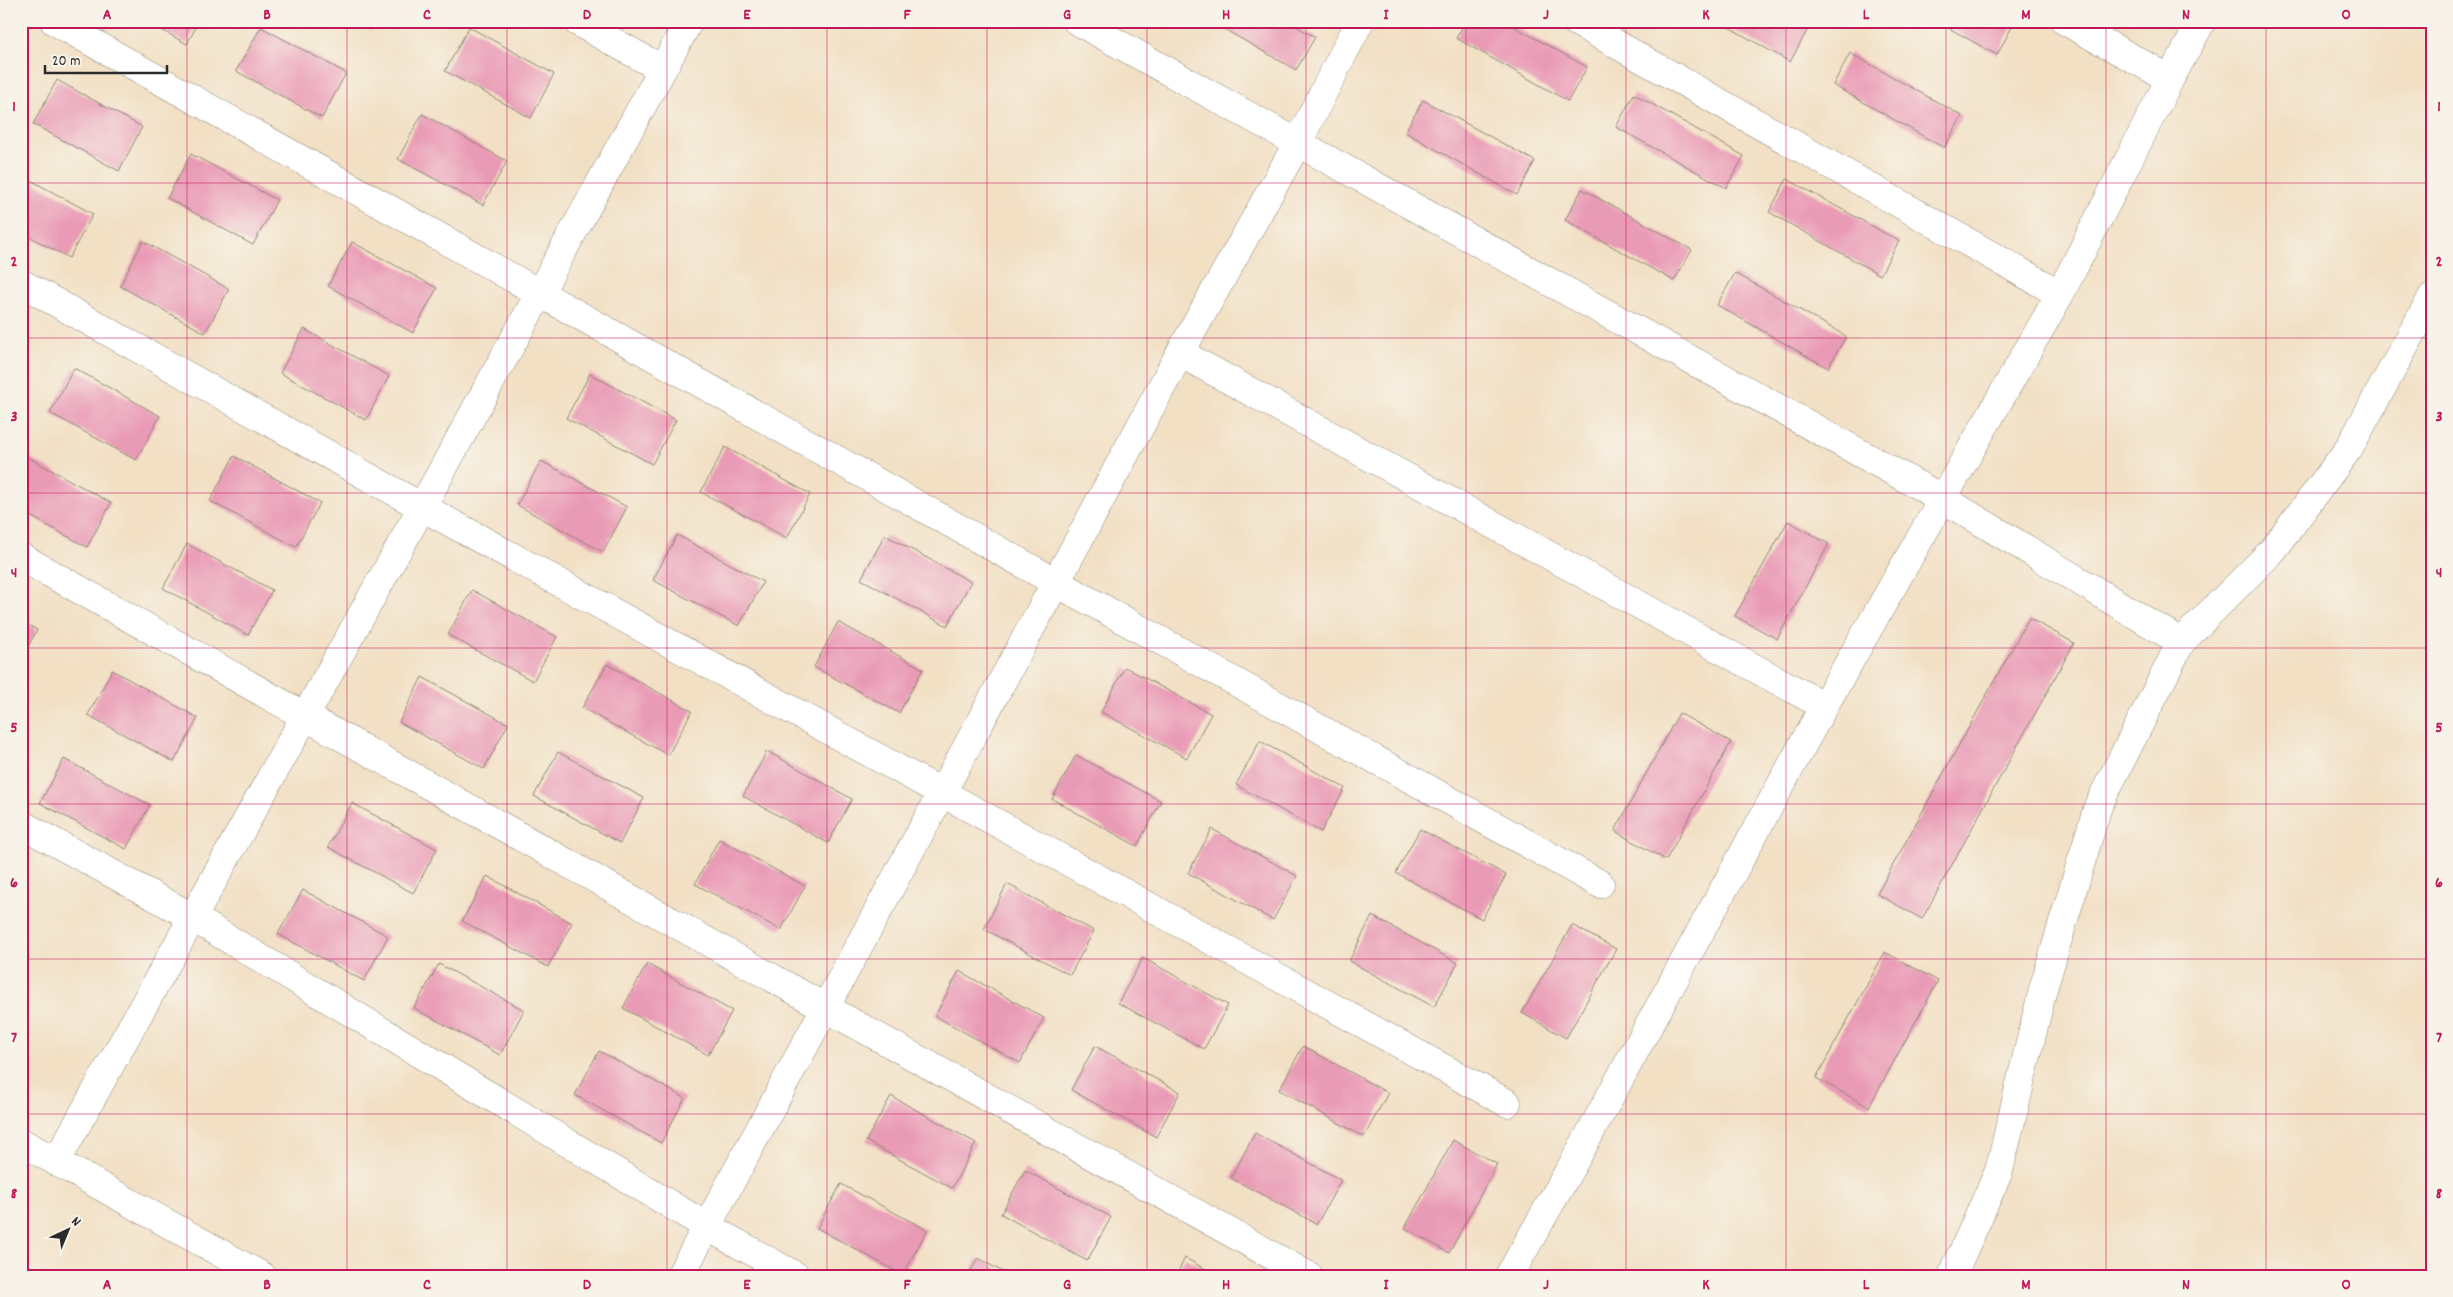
<svg xmlns="http://www.w3.org/2000/svg" width="2453" height="1297" viewBox="0 0 2453 1297" font-family="Dekko,sans-serif">
	<style>
		.building { fill: #e99ab5 }
		.lines { fill: none; stroke-linecap: round; stroke-linejoin: round }
		.minor-casing { stroke: #8e8678; stroke-width: 29 }
		.tertiary-casing { stroke: #8e8678; stroke-width: 29 }
		.minor { stroke: #fff; stroke-width: 28 }
		.tertiary { stroke: #fff; stroke-width: 28 }
		.grid { fill: none; stroke: #c2185b; stroke-width: 1; stroke-opacity: 0.55 }
		.neatline { fill: none; stroke: #c2185b; stroke-width: 2 }
		.grid-label { font-size: 16px; text-anchor: middle; font-weight: bold; fill: #c2185b }
	</style>
	<rect width="100%" height="100%" fill="#f7f3e8"/>
	<filter id="ink" filterUnits="userSpaceOnUse"><feTurbulence type="fractalNoise" baseFrequency=".02" numOctaves="2"/><feDisplacementMap in="SourceGraphic" scale="10" xChannelSelector="R" yChannelSelector="G"/><feConvolveMatrix kernelMatrix="1 2 1 2 8 2 1 2 1" color-interpolation-filters="sRGB"/></filter>
	<filter id="wash" filterUnits="userSpaceOnUse"><feTurbulence type="fractalNoise" baseFrequency=".0096" numOctaves="4" result="noise"/><feDisplacementMap in="SourceGraphic" scale="20" xChannelSelector="R" yChannelSelector="G"/><feGaussianBlur stdDeviation="1.12" result="paint"/><feColorMatrix in="noise" values="0 0 0 0 0 0 0 0 0 0 0 0 0 0 0 0 0 1.4 0 .05"/><feComposite in="paint" operator="in"/></filter>
	<g filter="url(#wash)">
		<rect width="100%" height="100%" fill="#f2e0c5"/>
		<g id="blocks">
			<path class="building" d="M145 21H199L187 44Z
				M354 21H375L370 30Z
				M1210 21H1287L1315 37 1296 70Z
				M1466 21H1504L1587 67 1568 101 1456 38Z
				M1718 21H1793L1808 29 1790 62Z
				M1936 21H2015L1997 55Z
				M261 27 346 73 322 118 236 71Z
				M469 27 554 74 531 118 445 71Z
				M1850 53 1962 116 1944 148 1833 85Z
				M57 80 142 127 119 171 33 124Z
				M1634 94 1744 156 1726 188 1616 127Z
				M1423 100 1535 161 1517 195 1405 132Z
				M422 114 507 161 483 205 398 159Z
				M191 154 277 200 253 245 167 198Z
				M21 175 93 214 69 258 21 232Z
				M1787 179 1899 241 1880 275 1769 212Z
				M1582 189 1692 250 1674 281 1565 220Z
				M143 241 229 289 205 333 120 286Z
				M352 242 437 288 413 333 328 286Z
				M1735 273 1846 336 1828 368 1717 305Z
				M304 329 389 376 366 420 280 373Z
				M74 368 160 416 136 460 50 413Z
				M590 374 676 420 652 464 566 418Z
				M725 447 810 494 787 538 701 492Z
				M26 456 111 503 87 547 21 511V465Z
				M234 456 320 503 296 547 210 501Z
				M541 461 627 507 603 552 517 505Z
				M1788 521 1829 544 1777 639 1735 616Z
				M677 535 763 582 739 626 653 580Z
				M885 535 971 582 947 626 861 579Z
				M187 544 272 590 248 635 163 588Z
				M472 590 557 637 533 681 448 635Z
				M2029 618 2074 643 1922 919 1877 894Z
				M21 621 37 630 21 659Z
				M838 622 923 669 899 713 814 667Z
				M607 664 692 711 668 755 582 708Z
				M1125 667 1211 714 1187 758 1101 712Z
				M112 670 198 718 174 762 88 715Z
				M422 677 508 724 484 769 399 722Z
				M1679 713 1731 742 1666 860 1615 831Z
				M1260 741 1345 788 1321 832 1236 785Z
				M767 751 852 799 828 843 743 796Z
				M558 752 644 798 620 843 534 796Z
				M1076 755 1161 801 1137 846 1052 799Z
				M64 759 150 805 126 849 40 803Z
				M352 803 437 849 413 893 328 847Z
				M1212 829 1297 876 1273 920 1188 873Z
				M1420 829 1506 875 1482 919 1396 873Z
				M719 839 805 886 781 930 695 884Z
				M487 876 572 923 548 967 462 921Z
				M1007 884 1094 931 1070 975 984 929Z
				M303 890 388 936 364 981 278 934Z
				M1372 916 1458 963 1434 1007 1349 961Z
				M1572 925 1616 949 1566 1038 1522 1013Z
				M1885 952 1938 981 1869 1107 1816 1078Z
				M1143 958 1228 1005 1204 1049 1118 1003Z
				M439 964 524 1010 500 1055 414 1008Z
				M647 964 732 1011 708 1055 623 1008Z
				M959 971 1044 1018 1020 1063 935 1016Z
				M1095 1046 1180 1092 1156 1137 1071 1090Z
				M1303 1046 1388 1093 1364 1137 1279 1090Z
				M599 1051 685 1098 661 1143 575 1095Z
				M891 1096 976 1143 952 1188 866 1141Z
				M1255 1133 1341 1180 1317 1224 1231 1178Z
				M1453 1140 1497 1164 1449 1253 1405 1228Z
				M1025 1170 1111 1217 1087 1261 1001 1214Z
				M841 1184 927 1230 903 1275 817 1228Z
				M978 1258 1010 1276H968Z
				M1185 1258 1218 1276H1176Z"/>
		</g>
	</g>
	<g filter="url(#ink)">
		<use href="#blocks" fill-opacity="0" stroke="#8e8678" stroke-width="1"/>
		<g class="lines">
			<g class="minor-casing">
				<path id="minor" d="M54 21 1057 583 1600 884
					M576 21 662 69
					M1575 21 2060 294
					M2065 21 2170 79
					M21 283 422 507 1507 1103
					M1180 353 1824 706
					M21 557 826 1008 1309 1276
					M21 824 192 917 706 1226 796 1276
					M21 1142 262 1276
					M56 1162 422 507 689 21
					M680 1276 1180 353 1297 144 1360 21
					M1509 1276 1578 1155 1824 706 2060 294 2170 79 2202 21
					M1952 1276 1999 1171 2043 989 2098 806 2181 642"/>
			</g>
			<g class="tertiary-casing">
				<path id="tertiary" d="M1077 21 1943 499 2181 642 2273 550 2349 448 2432 297"/>
			</g>
			<use href="#minor" class="minor"/>
			<use href="#tertiary" class="tertiary"/>
		</g>
	</g>
	<path class="grid" d="M187 21V1276M347 21V1276M507 21V1276M667 21V1276M827 21V1276M987 21V1276M1147 21V1276M1306 21V1276M1466 21V1276M1626 21V1276M1786 21V1276M1946 21V1276M2106 21V1276M2266 21V1276M21 183H2432M21 338H2432M21 493H2432M21 648H2432M21 804H2432M21 959H2432M21 1114H2432"/>
	<rect width="2453" height="1297" fill="none" stroke="#f7f3e8" stroke-width="55"/>
	<g transform="translate(68 1230) rotate(44)" stroke="#f7f3e8" stroke-width="4" paint-order="stroke">
	<path d="M0-4L9 19L0 12L-9 19Z" fill="#2b2b2b"/>
	<text y="-8" font-size="14" font-weight="bold" text-anchor="middle" fill="#2b2b2b">N</text>
	</g>
	<path d="M45 65v8h122v-8" fill="none" stroke="#2b2b2b" stroke-width="2.5"/>
	<text x="52" y="65" font-size="15" fill="#2b2b2b" stroke="#f7f3e8" stroke-width="4" paint-order="stroke">20 m</text>
	<rect x="28" y="28" width="2398" height="1242" class="neatline"/>
	<g class="grid-label">
		<text x="107" y="19">A</text>
		<text x="267" y="19">B</text>
		<text x="427" y="19">C</text>
		<text x="587" y="19">D</text>
		<text x="747" y="19">E</text>
		<text x="907" y="19">F</text>
		<text x="1067" y="19">G</text>
		<text x="1226" y="19">H</text>
		<text x="1386" y="19">I</text>
		<text x="1546" y="19">J</text>
		<text x="1706" y="19">K</text>
		<text x="1866" y="19">L</text>
		<text x="2026" y="19">M</text>
		<text x="2186" y="19">N</text>
		<text x="2346" y="19">O</text>
		<text x="14" y="111">1</text>
		<text x="2439" y="111">1</text>
		<text x="14" y="266">2</text>
		<text x="2439" y="266">2</text>
		<text x="14" y="421">3</text>
		<text x="2439" y="421">3</text>
		<text x="14" y="577">4</text>
		<text x="2439" y="577">4</text>
		<text x="14" y="732">5</text>
		<text x="2439" y="732">5</text>
		<text x="14" y="887">6</text>
		<text x="2439" y="887">6</text>
		<text x="14" y="1042">7</text>
		<text x="2439" y="1042">7</text>
		<text x="14" y="1198">8</text>
		<text x="2439" y="1198">8</text>
		<text x="107" y="1289">A</text>
		<text x="267" y="1289">B</text>
		<text x="427" y="1289">C</text>
		<text x="587" y="1289">D</text>
		<text x="747" y="1289">E</text>
		<text x="907" y="1289">F</text>
		<text x="1067" y="1289">G</text>
		<text x="1226" y="1289">H</text>
		<text x="1386" y="1289">I</text>
		<text x="1546" y="1289">J</text>
		<text x="1706" y="1289">K</text>
		<text x="1866" y="1289">L</text>
		<text x="2026" y="1289">M</text>
		<text x="2186" y="1289">N</text>
		<text x="2346" y="1289">O</text>
	</g>
</svg>
